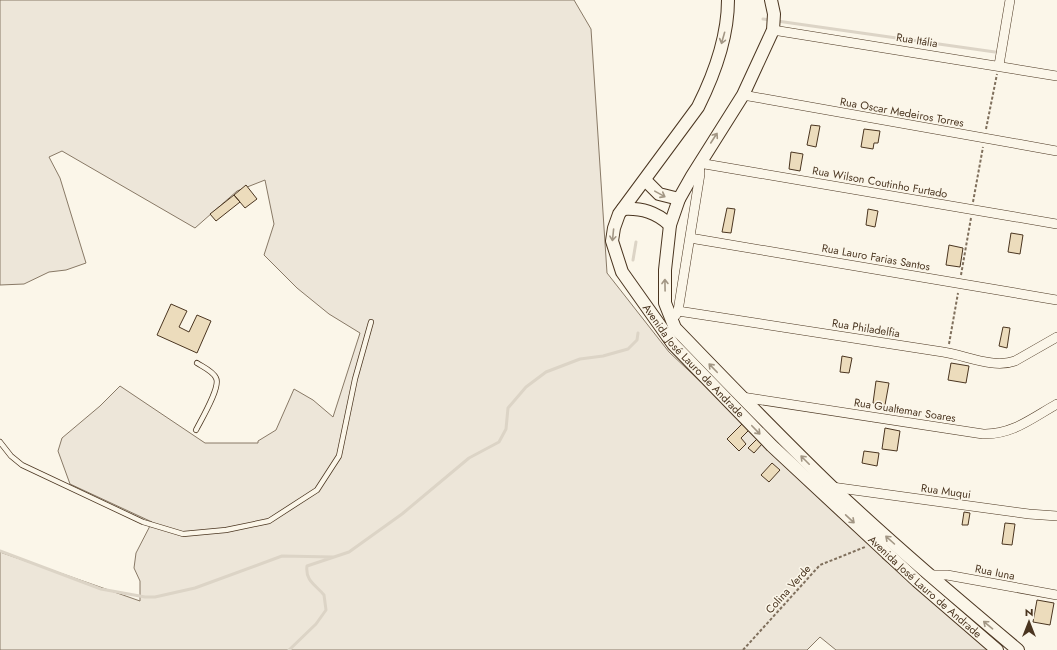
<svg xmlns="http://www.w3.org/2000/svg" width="1057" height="650" viewBox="0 0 1057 650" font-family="Jost,sans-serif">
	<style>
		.green { fill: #ede6d9; stroke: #887966 }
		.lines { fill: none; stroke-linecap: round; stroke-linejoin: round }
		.stream { stroke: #dcd4c6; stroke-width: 3 }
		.building { fill: #ecdcbc; stroke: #4a3520 }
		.lane-casing { stroke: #4a3520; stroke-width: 6 }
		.street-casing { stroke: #4a3520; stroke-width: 10 }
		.secondary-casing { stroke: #4a3520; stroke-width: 14 }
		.path { stroke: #7f6f5c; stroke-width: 2; stroke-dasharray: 3 2; stroke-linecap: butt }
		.lane { stroke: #fbf6e9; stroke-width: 4.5 }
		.street { stroke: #fbf6e9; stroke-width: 9 }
		.secondary { stroke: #fbf6e9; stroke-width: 12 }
		.oneway { stroke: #a29684 }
		.labels { text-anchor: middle; stroke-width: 3; stroke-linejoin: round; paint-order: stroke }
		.street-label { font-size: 11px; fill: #4a3520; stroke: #fbf6e9 }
	</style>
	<rect width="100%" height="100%" fill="#fbf6e9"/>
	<path class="green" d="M0 0H574L591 29 607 273 669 352 884 555 882 558 994 650H836L820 637 807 650H0V552L140 601V581L134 568 136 553 152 522 70 484 58 451 62 438 100 406 120 386 205 443H258V441L276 430 294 389 313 400 333 417 360 333 329 314 297 288 264 255 274 224 265 180 237 191 195 228 62 151 49 157 60 178 86 263 66 270 49 272 24 284 0 285Z"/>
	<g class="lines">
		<path class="stream" d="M763 19 771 20
			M777 21 995 52
			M633 260 636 242
			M0 551 101 589 145 597H155L195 588 282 556 333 557
			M289 650 316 624 326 610 324 595C316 585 305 581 307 566L349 552 402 514 469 458 499 442 506 429 508 408 526 387 546 372 580 359 603 356 628 349 637 340 638 333"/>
	</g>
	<path class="building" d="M811 125 820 126 816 147 807 145Z
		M864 129 880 131 878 143H874L873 149 861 147Z
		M791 152 803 154 800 171 789 169Z
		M246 185 257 199 245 208 234 195Z
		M234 195 240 202 216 221 210 214Z
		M727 208 735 209 731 233 722 232Z
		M868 209 878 211 875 227 866 225Z
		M1011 233 1023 235 1020 254 1008 252Z
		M949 245 963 248 960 267 946 265Z
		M171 304 187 311 179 327 189 332 197 315 211 321 197 353 157 335Z
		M1003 327 1010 328 1007 348 999 346Z
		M842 356 852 358 849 373 840 372Z
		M951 363 969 366 966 383 948 380Z
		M876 381 889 383 885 405 873 403Z
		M743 423 750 429 741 438 746 444 739 451 727 439Z
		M885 428 900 431 897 451 882 449Z
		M757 439 762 444 754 453 748 448Z
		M864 451 879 453 877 466 862 463Z
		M772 463 780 470 769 482 761 475Z
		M964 512 970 513 968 525H962Z
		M1005 523 1015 524 1012 545 1002 544Z
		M1037 600 1054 603 1050 625 1033 622Z"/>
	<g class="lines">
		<g class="lane-casing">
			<path id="lane" d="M196 430C201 420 221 387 216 378 213 371 203 367 197 363
				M0 442 11 456 22 465 143 522 183 534 226 530 269 521 317 490 339 456 355 379 371 322"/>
		</g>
		<g class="street-casing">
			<path id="street" d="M773 30 1057 76
				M999 65 1010 0
				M743 95 1057 151
				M690 238 1057 300
				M678 311 700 174 699 163 1057 224
				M676 315 678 311C767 324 855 338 943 352 965 355 993 369 1015 361L1057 337
				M742 397 983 434C1012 435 1032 418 1057 404
				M832 487 1029 514 1057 516
				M929 575H947L1057 595"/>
		</g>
		<g class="secondary-casing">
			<g id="secondary">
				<path id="s1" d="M728 0C728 36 714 75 698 107L619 214 614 228 612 241 622 272 673 344 772 446 917 581 997 650"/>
				<path d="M771 0 774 14 773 30 743 95 692 176 679 199 670 225 665 270V303L675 328C727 382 778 435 832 487 892 544 955 597 1018 650"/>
				<path d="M645 180 659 194 679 199"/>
				<path d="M623 209C642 208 656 212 670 225"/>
			</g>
		</g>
		<path class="path" d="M986 129 997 74
			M973 202 983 147
			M961 275 971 218
			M949 344 958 293
			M743 650 820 565 865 547"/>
		<use href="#lane" class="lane"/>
		<use href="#street" class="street"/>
		<use href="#secondary" class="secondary"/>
	</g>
	<defs><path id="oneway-shaft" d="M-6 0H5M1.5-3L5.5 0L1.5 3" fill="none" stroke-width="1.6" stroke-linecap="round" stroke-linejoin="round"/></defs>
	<g class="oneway">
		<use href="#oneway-shaft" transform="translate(723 38) rotate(106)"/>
		<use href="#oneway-shaft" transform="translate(714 138) rotate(-57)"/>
		<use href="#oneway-shaft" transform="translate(660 194) rotate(29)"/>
		<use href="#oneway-shaft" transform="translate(613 235) rotate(96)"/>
		<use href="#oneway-shaft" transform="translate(665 285) rotate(-91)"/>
		<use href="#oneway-shaft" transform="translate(713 368) rotate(-134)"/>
		<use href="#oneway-shaft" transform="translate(756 430) rotate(46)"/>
		<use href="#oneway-shaft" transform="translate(805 460) rotate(-135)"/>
		<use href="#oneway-shaft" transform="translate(850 519) rotate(43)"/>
		<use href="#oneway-shaft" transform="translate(890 540) rotate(-138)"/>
		<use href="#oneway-shaft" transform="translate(988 625) rotate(-140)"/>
	</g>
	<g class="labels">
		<g class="street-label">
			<text transform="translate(917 40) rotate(9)" y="4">Rua Itália</text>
			<text transform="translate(902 112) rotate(10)" y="4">Rua Oscar Medeiros Torres</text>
			<text transform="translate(880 182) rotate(10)" y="4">Rua Wilson Coutinho Furtado</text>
			<text transform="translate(876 257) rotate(10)" y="4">Rua Lauro Farias Santos</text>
			<text transform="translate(866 328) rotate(9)" y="4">Rua Philadelfia</text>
			<text dy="4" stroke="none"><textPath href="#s1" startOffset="420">Avenida José Lauro de Andrade</textPath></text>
			<text transform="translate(905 410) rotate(9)" y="4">Rua Gualtemar Soares</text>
			<text transform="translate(946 491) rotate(8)" y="4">Rua Muqui</text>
			<text transform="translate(995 572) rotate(11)" y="4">Rua Iuna</text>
			<text dy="4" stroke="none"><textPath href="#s1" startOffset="744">Avenida José Lauro de Andrade</textPath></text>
			<text transform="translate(788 589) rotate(-48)" y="4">Colina Verde</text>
		</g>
	</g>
	<g transform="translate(1029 622)" stroke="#fbf6e9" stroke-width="3" paint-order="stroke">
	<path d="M0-3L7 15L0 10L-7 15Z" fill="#4a3520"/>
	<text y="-6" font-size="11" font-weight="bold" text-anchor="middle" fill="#4a3520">N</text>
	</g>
</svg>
